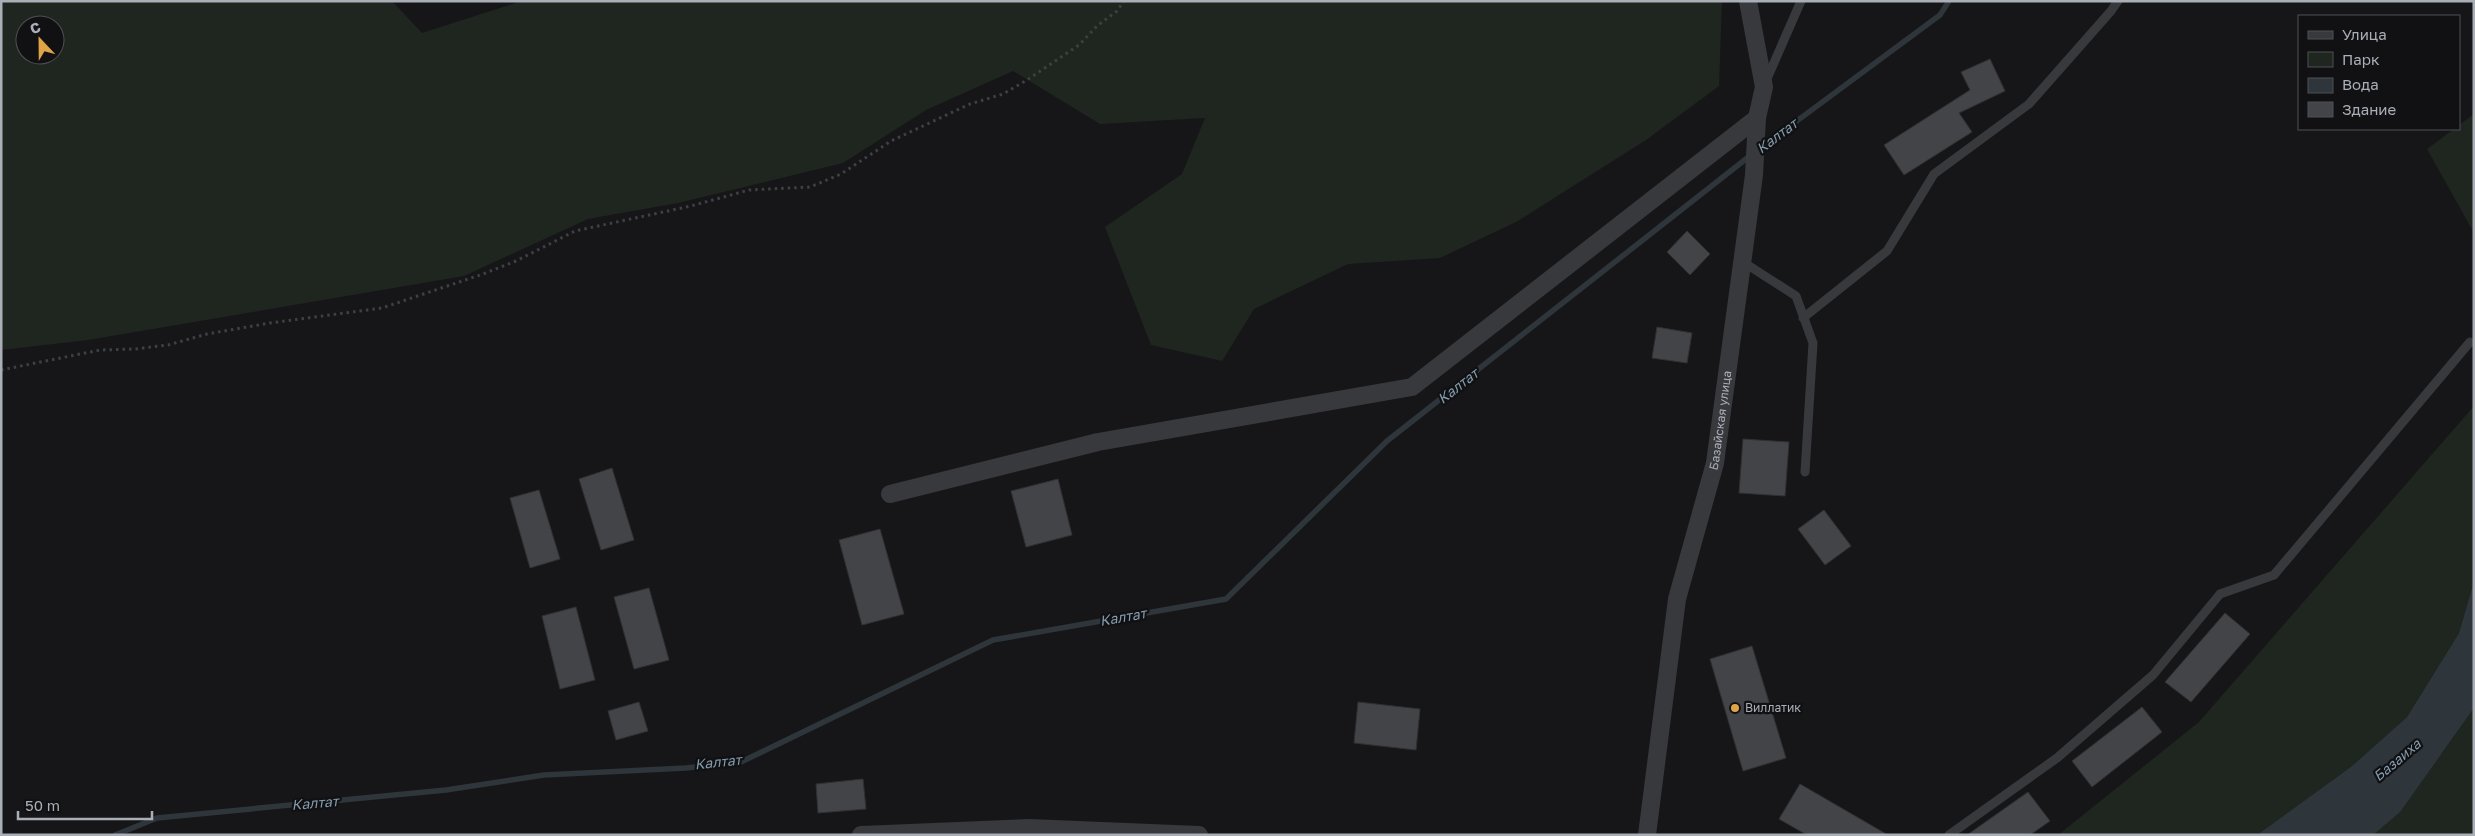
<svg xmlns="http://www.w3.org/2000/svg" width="2475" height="836" viewBox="0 0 2475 836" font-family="'Golos Text',sans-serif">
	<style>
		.green { fill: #1f261f; fill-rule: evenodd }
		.water { fill: #2e363b }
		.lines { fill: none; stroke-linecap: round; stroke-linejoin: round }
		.stream { stroke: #2e363b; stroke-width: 5.5 }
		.building { fill: #434448; stroke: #313134 }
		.path { stroke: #3e4043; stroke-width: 3; stroke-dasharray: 2.5 4; stroke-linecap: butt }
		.lane { stroke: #38393d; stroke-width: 9 }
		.street { stroke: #38393d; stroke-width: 18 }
		.poi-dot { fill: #dfa447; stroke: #111113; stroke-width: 2 }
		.labels { text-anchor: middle; stroke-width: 4.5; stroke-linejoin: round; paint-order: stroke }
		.street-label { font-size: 12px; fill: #aaaeb7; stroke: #111113 }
		.poi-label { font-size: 12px; fill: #aaaeb7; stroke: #111113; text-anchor: start }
		.water-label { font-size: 14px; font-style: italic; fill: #849dae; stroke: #111113 }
	</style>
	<rect width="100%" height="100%" fill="#161618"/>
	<path class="green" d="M1 1H392L422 33 522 1H1722L1719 86 1646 140 1516 222 1440 258 1348 264 1254 309 1222 361 1151 345 1105 227 1182 174 1205 118 1100 124 1013 71 926 110 843 163 678 203 588 219 464 276 88 340 1 350ZM25 25H55V55H25Z
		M2474 114V233L2427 149 2454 129H2459V125Z
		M2474 406V581L2459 633 2407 717 2352 766 2257 835H2058L2199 722Z
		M2474 708V835H2373L2443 752Z"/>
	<path class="water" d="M2474 581V708L2400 812 2373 835H2257L2352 766 2407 717 2459 633Z"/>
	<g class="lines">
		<path class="stream" d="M1759 149 1940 15 1949 1
			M115 835 157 818 446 790 544 775 686 768 741 762 993 640 1226 599 1387 441 1751 155"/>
	</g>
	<path class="building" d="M1990 59 2005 91 1959 113 1972 132 1904 175 1884 145 1970 90 1961 72Z
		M1687 231 1710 254 1690 275 1667 252Z
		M1657 327 1692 333 1687 363 1652 358Z
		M1743 439 1789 442 1785 496 1739 493Z
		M612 468 634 540 601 550 579 479Z
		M1058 479 1072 535 1026 547 1011 491Z
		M539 490 560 559 530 568 510 498Z
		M1824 510 1851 546 1825 565 1798 529Z
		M880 529 904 614 862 625 839 540Z
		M649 588 669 660 634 669 614 597Z
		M576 607 595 680 560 689 542 616Z
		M2225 613 2250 634 2191 702 2165 682Z
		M1752 646 1786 758 1743 771 1710 659Z
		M639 702 648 731 616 740 608 711Z
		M1358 702 1420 709 1416 750 1354 743Z
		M2142 707 2162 732 2092 787 2072 761Z
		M863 779 866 809 818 813 816 784Z
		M1800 784 1888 835H1807L1779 819Z
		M2028 792 2050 821 2030 835H1967Z"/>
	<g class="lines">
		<path class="path" d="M1 370 100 350 135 349 168 345 207 334 270 323 382 308 483 274 516 261 575 231 691 206 749 190 810 187 841 174 891 141 970 104 1003 94 1027 80 1079 45 1097 26 1117 11 1124 1"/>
		<path class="lane" d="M1766 81 1801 1
			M1743 262 1796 296 1813 343 1805 472
			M1803 318 1887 251 1934 174 2029 104 2111 11 2118 1
			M1949 835 2057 758 2153 675 2220 594 2274 575 2470 342"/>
		<g class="street">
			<path d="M890 494 1098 442 1412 387 1757 118"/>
			<path d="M861 835 1029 828 1199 835"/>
			<path id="s1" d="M1647 835 1677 599 1715 463 1754 175 1757 118 1764 87 1748 1"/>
		</g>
	</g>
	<circle class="poi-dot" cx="1735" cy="708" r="5"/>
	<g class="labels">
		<g class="street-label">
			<text dy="4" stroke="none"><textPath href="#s1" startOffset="422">Базайская улица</textPath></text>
		</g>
		<g class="poi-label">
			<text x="1745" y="712">Виллатик</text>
		</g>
		<g class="water-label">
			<text transform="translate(1777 136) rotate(-37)" y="5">Калтат</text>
			<text transform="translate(1458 386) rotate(-38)" y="5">Калтат</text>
			<text transform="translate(1123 617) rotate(-10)" y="5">Калтат</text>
			<text transform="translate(2397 760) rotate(-40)" y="5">Базаиха</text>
			<text transform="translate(718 762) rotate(-6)" y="5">Калтат</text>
			<text transform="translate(315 803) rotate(-5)" y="5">Калтат</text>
		</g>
	</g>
	<rect width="2475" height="836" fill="none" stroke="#aaaeb7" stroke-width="5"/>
	<rect x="2298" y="15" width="162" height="115" fill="#111113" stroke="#4e5055"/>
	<rect x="2308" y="31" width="25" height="8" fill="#38393d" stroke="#4e5055"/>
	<text x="2342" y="40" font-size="15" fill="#aaaeb7">Улица</text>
	<rect x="2308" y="52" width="25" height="15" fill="#1f261f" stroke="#4e5055"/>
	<text x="2342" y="65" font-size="15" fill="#aaaeb7">Парк</text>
	<rect x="2308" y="78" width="25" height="15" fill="#2e363b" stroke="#4e5055"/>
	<text x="2342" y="90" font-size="15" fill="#aaaeb7">Вода</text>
	<rect x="2308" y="102" width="25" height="15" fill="#434448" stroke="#4e5055"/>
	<text x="2342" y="115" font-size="15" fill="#aaaeb7">Здание</text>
	<g transform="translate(40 40) rotate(338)"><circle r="24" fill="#111113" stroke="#4e5055"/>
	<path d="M0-4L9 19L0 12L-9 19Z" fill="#dfa447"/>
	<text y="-8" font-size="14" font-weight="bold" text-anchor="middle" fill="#aaaeb7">С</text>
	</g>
	<path d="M18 811v8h134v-8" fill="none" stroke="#aaaeb7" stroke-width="2.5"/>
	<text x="25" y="811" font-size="15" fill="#aaaeb7" stroke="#111113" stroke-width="4" paint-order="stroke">50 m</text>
</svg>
